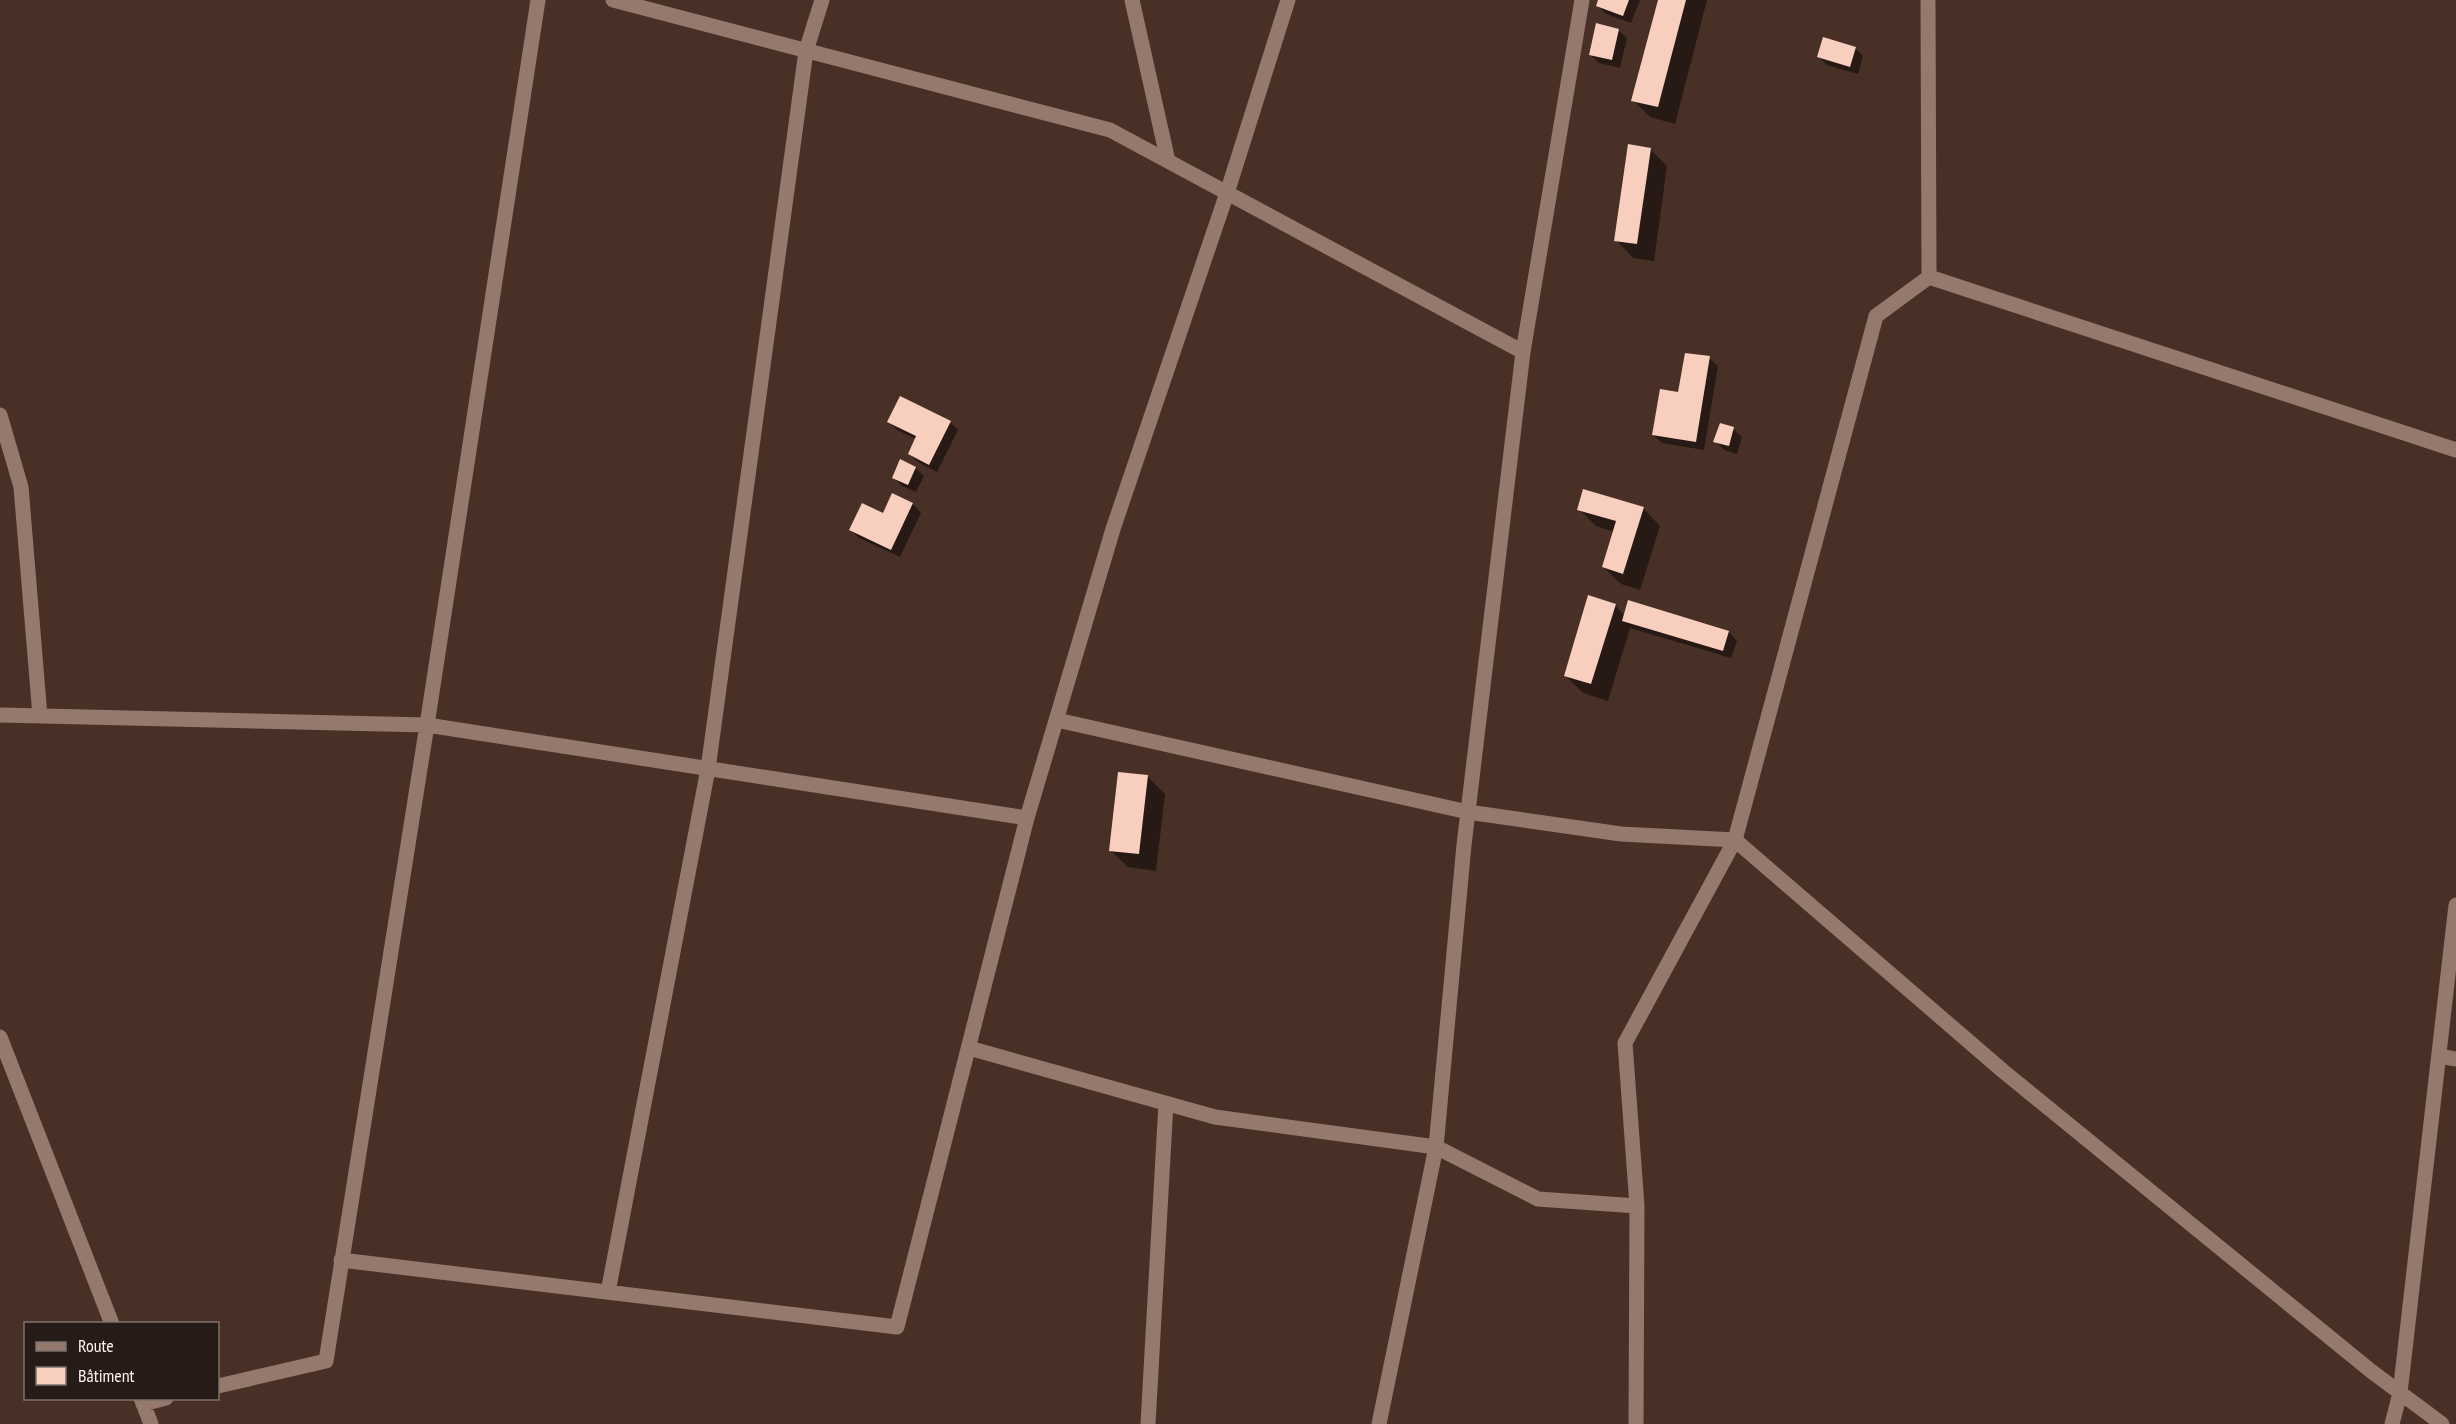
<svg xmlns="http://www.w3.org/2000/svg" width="2456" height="1424" viewBox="0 0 2456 1424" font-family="'PT Sans Narrow',sans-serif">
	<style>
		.shadow { fill: #0007 }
		.building { fill: #f8cebe }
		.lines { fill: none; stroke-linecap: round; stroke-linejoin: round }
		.minor { stroke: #96796d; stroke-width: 15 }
	</style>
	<rect width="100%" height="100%" fill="#493026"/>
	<path class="shadow" d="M1600 0H1640L1631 23 1606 14 1598 6Z
		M1660 0H1707L1675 124 1650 117 1633 100Z
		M1618 30 1627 38 1620 68 1599 63 1590 55Z
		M1855 48 1863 56 1858 74 1827 65 1819 57Z
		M1650 149 1667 166 1654 261 1633 258 1616 240Z
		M1709 358 1718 366 1704 450 1662 443 1653 435Z
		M889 422H950L958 430 937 472 918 462 909 454 916 439 897 430Z
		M1733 429 1742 437 1737 454 1724 450 1715 441Z
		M915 468 924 476 916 492 902 486 893 477Z
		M893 495 913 504 921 513 900 557 859 538 851 530 883 515Z
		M1643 508 1660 526 1640 590 1621 584 1603 567 1614 532 1596 526 1579 509Z
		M1615 605 1625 616 1729 632 1737 641 1731 658 1630 628 1608 701 1583 693 1566 676Z
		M1147 776 1165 794 1156 871 1128 867 1110 850Z"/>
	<path class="building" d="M1598 0H1629L1623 16 1596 6Z
		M1658 0H1686L1658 107 1631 101Z
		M1596 23 1619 29 1612 60 1589 55Z
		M1823 37 1856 47 1850 67 1817 57Z
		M1628 144 1651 148 1637 244 1614 241Z
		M1685 353 1710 356 1696 442 1652 435 1660 389 1678 392Z
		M900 396 951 421 929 465 908 454 916 436 887 422Z
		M1720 423 1734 427 1729 446 1713 442Z
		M900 459 916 467 908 485 892 478Z
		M1583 489 1644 507 1623 574 1602 567 1616 521 1577 510Z
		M892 493 913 503 891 550 849 530 862 503 883 513Z
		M1588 595 1616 604 1591 684 1564 676Z
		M1628 600 1729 631 1723 651 1622 621Z
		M1118 772 1148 775 1139 854 1109 851Z"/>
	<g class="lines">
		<path class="minor" d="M613 0 1110 130 1523 352
			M1132 0 1168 161
			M1929 277 2456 450
			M0 415 21 487 40 716
			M0 715 427 725 1027 818
			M1057 720 1468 812 1621 834 1735 840 2003 1071 2371 1371 2442 1424
			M0 1037 112 1324
			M969 1048 1215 1117 1436 1147 1538 1199 1637 1206
			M2439 1056 2456 1059
			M341 1260 897 1327 1027 818 1113 529 1227 193 1288 0
			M608 1292 708 769 806 51 822 0
			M218 1386 326 1361 427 725 538 0
			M141 1398 151 1424
			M143 1404 166 1398
			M1148 1424 1166 1103
			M1379 1424 1436 1147 1464 845 1523 352 1582 0
			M1636 1424 1637 1206 1625 1043 1735 840 1876 316 1929 277 1928 0
			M2392 1424 2400 1393 2456 905"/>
	</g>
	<rect x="24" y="1322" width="195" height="78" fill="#271b17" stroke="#7d716d" stroke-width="1.5"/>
	<rect x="36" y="1342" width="30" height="9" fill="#96796d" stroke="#7d716d" stroke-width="1.5"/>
	<text x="78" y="1352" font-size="18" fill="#fdf3ef">Route</text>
	<rect x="36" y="1367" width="30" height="18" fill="#f8cebe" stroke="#7d716d" stroke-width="1.5"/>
	<text x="78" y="1382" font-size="18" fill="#fdf3ef">Bâtiment</text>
</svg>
